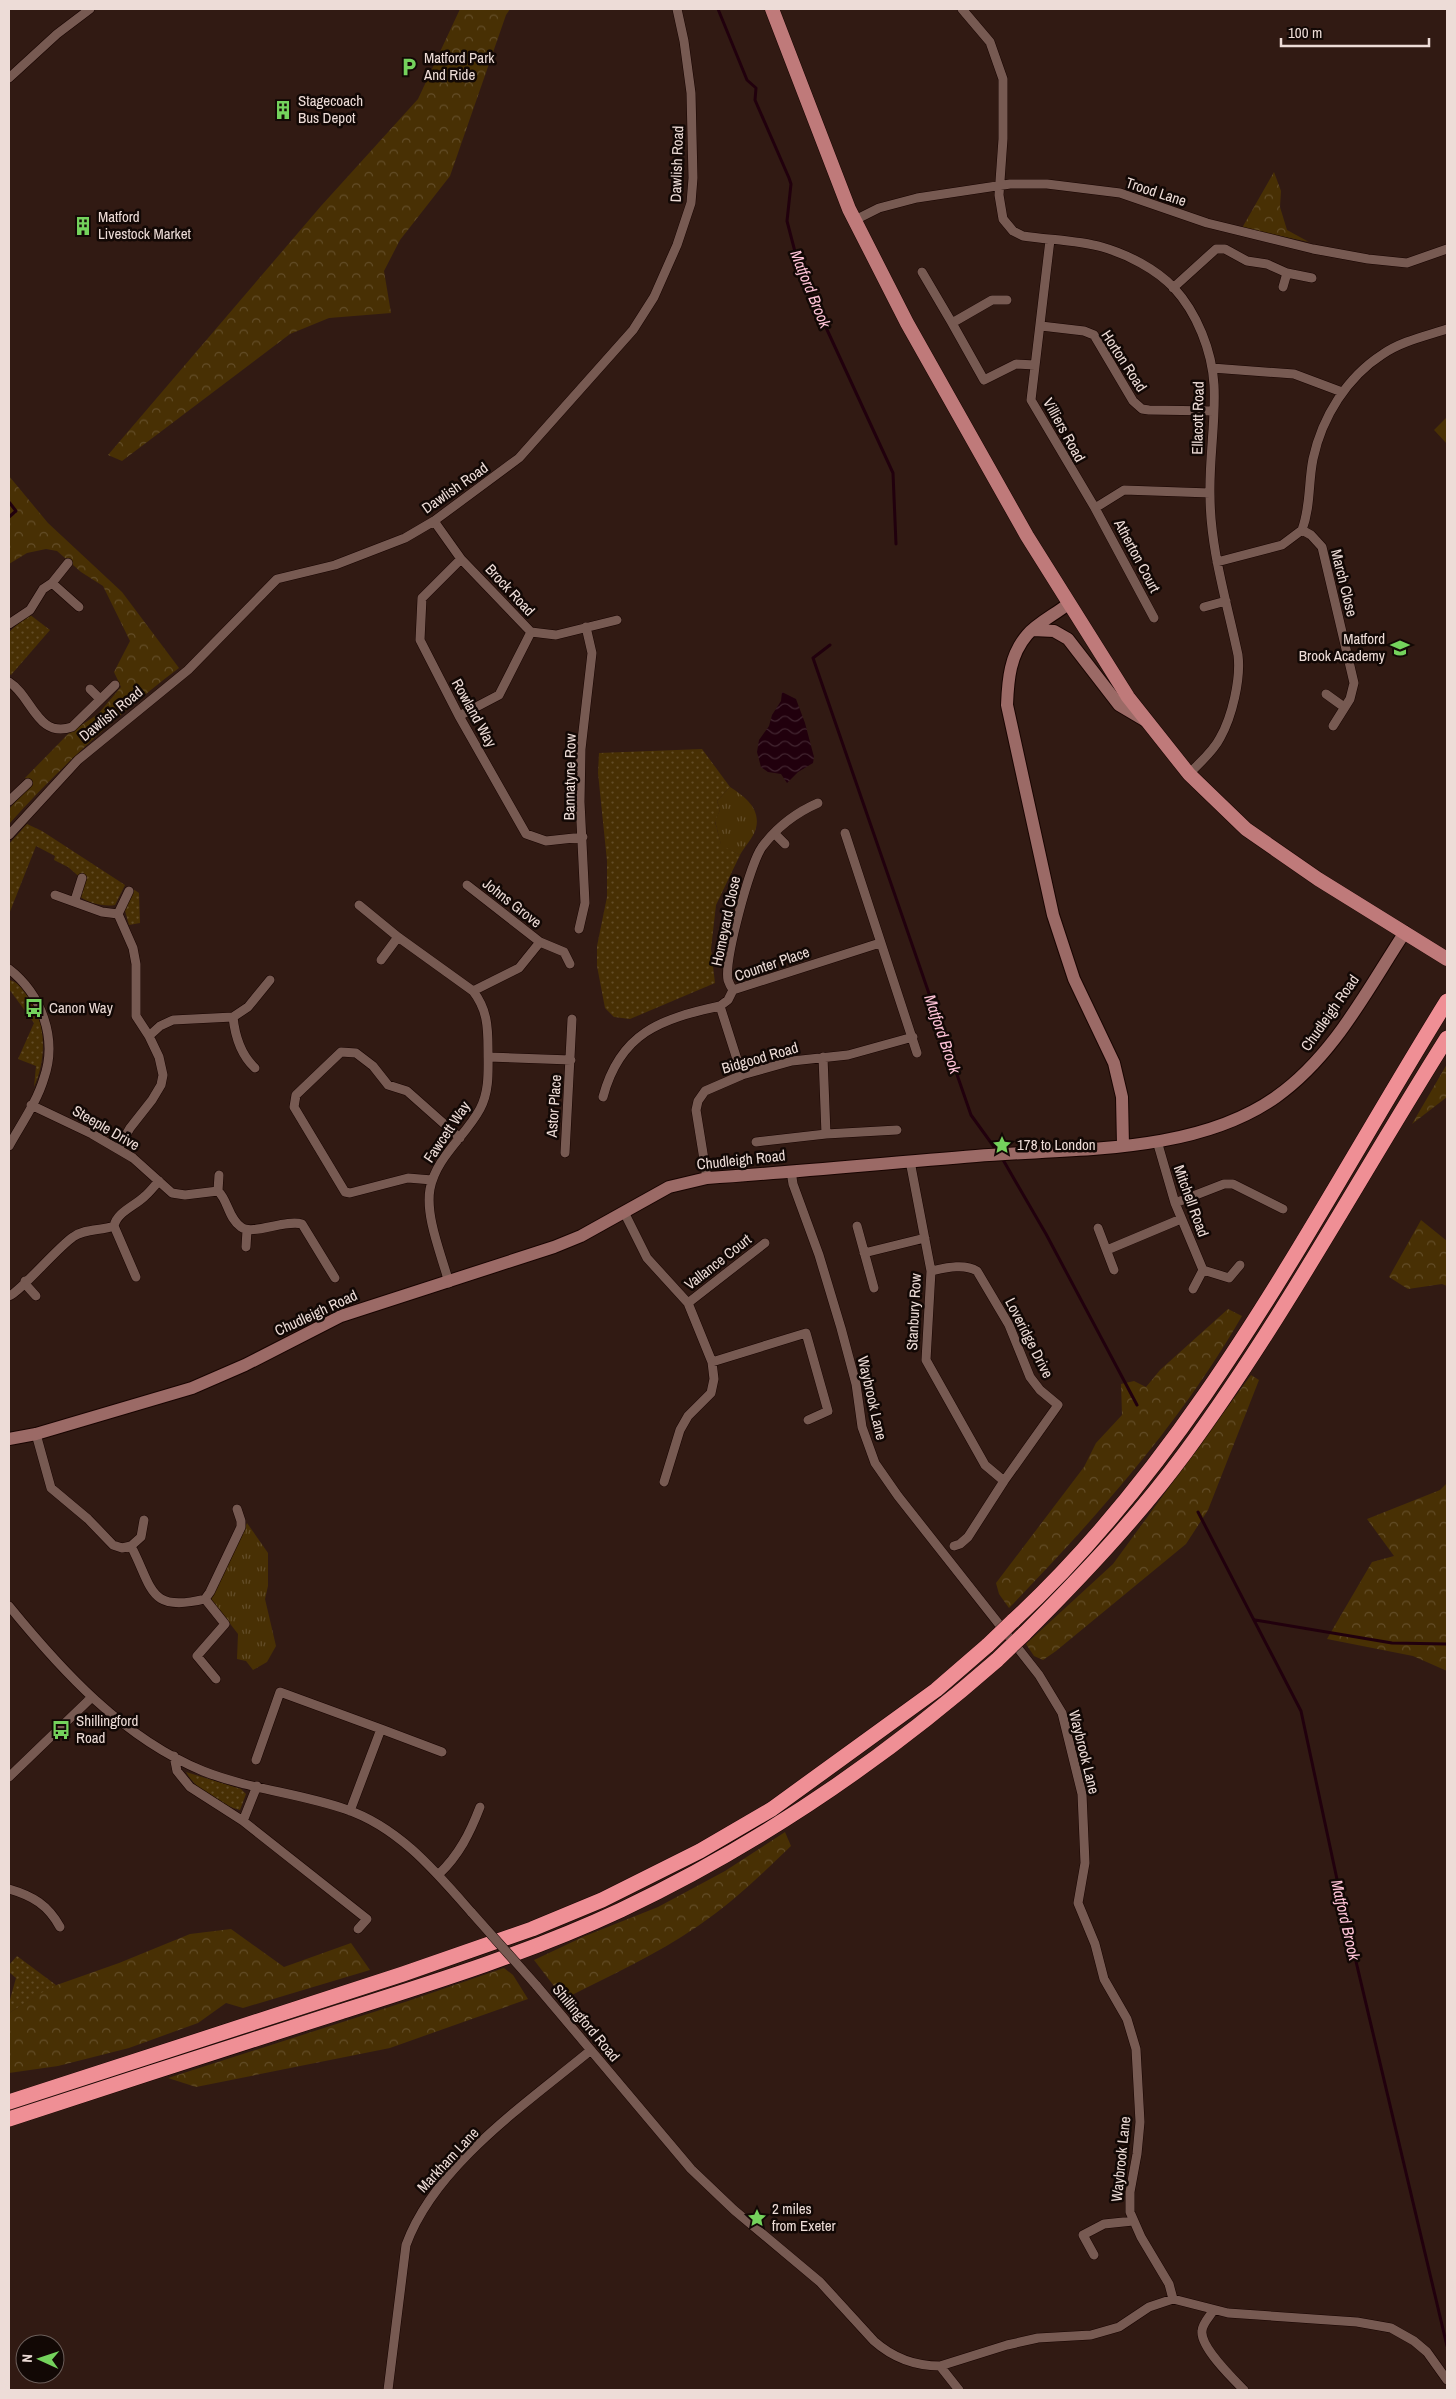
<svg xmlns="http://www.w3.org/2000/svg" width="1456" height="2399" viewBox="0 0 1456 2399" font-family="'Archivo Narrow',sans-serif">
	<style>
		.grass { fill: url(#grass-dots) }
		.forest { fill: url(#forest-crowns) }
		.park { fill: url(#park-tufts) }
		.pitch { fill: #483004 }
		.water { fill: url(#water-waves) }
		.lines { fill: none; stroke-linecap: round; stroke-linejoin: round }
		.stream { stroke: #21000d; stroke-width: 3 }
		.street-casing { stroke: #180401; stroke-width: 10 }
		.secondary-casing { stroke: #180401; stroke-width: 14 }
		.primary-casing { stroke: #180401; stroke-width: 15 }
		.highway-casing { stroke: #180401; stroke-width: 16 }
		.street { stroke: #775a52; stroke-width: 9 }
		.secondary { stroke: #9b6a66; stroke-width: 12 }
		.primary { stroke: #bf7a7a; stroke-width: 14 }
		.highway { stroke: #ef8f95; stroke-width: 15 }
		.street-bridge-casing { stroke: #180401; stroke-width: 10; stroke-linecap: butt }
		.highway-bridge-casing { stroke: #180401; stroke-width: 16; stroke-linecap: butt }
		.street-bridge { stroke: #775a52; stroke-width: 9 }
		.highway-bridge { stroke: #ef8f95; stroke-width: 15 }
		.labels { text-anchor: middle; stroke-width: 5; stroke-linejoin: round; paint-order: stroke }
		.poi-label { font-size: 15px; fill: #eddcd7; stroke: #120805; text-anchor: start }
		.street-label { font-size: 15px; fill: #eddcd7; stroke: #120805 }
		.water-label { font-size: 16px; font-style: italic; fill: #fec3d7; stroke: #120805 }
	</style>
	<defs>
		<pattern id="grass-dots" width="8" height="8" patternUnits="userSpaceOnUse" patternTransform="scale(1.25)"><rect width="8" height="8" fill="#483004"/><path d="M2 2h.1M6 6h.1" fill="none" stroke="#634d28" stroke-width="1.8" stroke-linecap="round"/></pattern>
		<pattern id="forest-crowns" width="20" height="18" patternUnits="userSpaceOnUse" patternTransform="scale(1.25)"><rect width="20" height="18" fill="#483004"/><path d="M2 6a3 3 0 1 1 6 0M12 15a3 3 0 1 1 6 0" fill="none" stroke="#634d28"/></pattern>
		<pattern id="park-tufts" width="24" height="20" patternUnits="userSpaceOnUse" patternTransform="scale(1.25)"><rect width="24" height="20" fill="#483004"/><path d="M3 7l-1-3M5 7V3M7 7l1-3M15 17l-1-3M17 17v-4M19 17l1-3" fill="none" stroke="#634d28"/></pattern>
		<pattern id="water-waves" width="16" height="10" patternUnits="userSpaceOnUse" patternTransform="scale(1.25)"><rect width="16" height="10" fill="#21000d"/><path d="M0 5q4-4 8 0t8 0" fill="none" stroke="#422530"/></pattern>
	</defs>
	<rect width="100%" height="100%" fill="#311a13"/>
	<path class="grass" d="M29 614 50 630 11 675 9 673V632Z
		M702 749 730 787 717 801 720 810 715 822 721 844 740 855 716 905 711 949 715 983 630 1019 614 1017 605 1008 597 966V946L607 897V861L598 773 599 753Z
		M27 824 42 831 125 885 115 905C104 907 88 903 79 896L83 880 68 867 54 860 55 856 36 846 9 914V844Z
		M133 889 139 893 140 923 129 925 125 911Z
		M9 980C17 981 21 988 26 994 47 1020 47 1058 34 1087L36 1066 18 1059 34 1023 9 989Z
		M186 1772 241 1789 246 1794 240 1810C220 1805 196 1790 186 1772Z
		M17 1956 56 1985 9 2013V2003L16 1978 9 1972V1965Z"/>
	<path class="forest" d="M460 9H510L506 15 450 176 400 240 384 271 391 313 329 318 290 334 122 461 108 455 321 206 418 99Z
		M1274 172 1281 191 1280 207 1287 230 1309 242 1242 228Z
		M9 476 48 523 122 592 179 668C117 715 61 766 9 824V809L28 788 25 778 68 734 98 714 121 687 114 672 130 641 103 586 81 572 57 551 46 549 27 553 9 564Z
		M1447 1064V1097L1412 1124Z
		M1421 1220 1447 1241V1286L1442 1284 1408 1289 1389 1277Z
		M1228 1309 1242 1316C1180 1424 1095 1519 1009 1608L999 1594 996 1583 1084 1467 1096 1443 1122 1415 1121 1384 1134 1381 1146 1387 1160 1370Z
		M1251 1375 1259 1380 1208 1510 1186 1544 1056 1651 1043 1660 1034 1656 1026 1644 1113 1564Z
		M1447 1483V1671L1413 1656 1327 1639 1372 1562 1394 1556 1367 1519 1440 1490Z
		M785 1832 791 1846C762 1874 732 1903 698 1926 656 1955 609 1976 564 1999L534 1960 585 1936 658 1907 725 1871Z
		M231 1929 284 1967 351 1943 370 1970 243 2008 226 2003 198 2023 129 2048 58 2066 9 2073V2013L51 1987 119 1963 190 1934Z
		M504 1968 513 1975 528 1999 390 2048 196 2087 168 2078 408 2001Z"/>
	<path class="park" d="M730 787C744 796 761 808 756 828 754 837 744 847 740 855L721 845 715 821 720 810 717 801Z
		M247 1523 268 1553V1586L265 1599 276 1646 267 1662 253 1670 246 1661 237 1659 238 1634 211 1599Z"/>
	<path class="pitch" d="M1447 417V444L1434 430Z"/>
	<path class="water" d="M782 692 796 699 805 723 814 757 813 763 798 772 787 783 781 774 768 772 761 767 757 752 759 740 769 726 772 715 781 701Z"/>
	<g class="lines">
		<path class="stream" d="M718 9 747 80 756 88 755 100 789 178 791 184 787 221 800 271 893 473 896 544
			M9 502 16 511 9 517
			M830 645 813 658 971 1115 997 1151
			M1002 1158 1046 1234 1137 1405
			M1198 1512 1301 1711 1341 1898 1447 2346
			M1255 1620 1392 1643 1447 1644"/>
		<g class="street-casing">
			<path id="street" d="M962 9 990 42 1003 79V139L999 195 1003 219 1013 231 1023 236C1049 240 1077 240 1102 247 1127 254 1156 269 1174 288 1197 313 1212 351 1214 385 1216 421 1209 458 1210 495 1210 549 1227 602 1238 655 1241 679 1232 717 1220 738 1213 752 1199 763 1189 774
				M9 78 57 34 90 9
				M855 220 879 208 917 198 1010 184H1047L1120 193 1207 223 1313 249 1368 259 1407 263 1447 249
				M1050 240 1031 400 1095 508 1124 490 1210 493
				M922 272 952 323 992 300H1007
				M1283 287 1287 273
				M1173 288 1216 249H1225L1247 261 1267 264 1287 273 1312 278
				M952 323 984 380 1016 364 1035 365
				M1041 326 1084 331 1094 335 1133 401 1142 409 1149 410 1214 411
				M1212 368 1294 374 1342 392
				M1095 508 1154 618
				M434 521 461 559 531 632 556 635 617 620
				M1302 530 1311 535 1322 547 1354 683 1350 699 1333 726
				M461 559 422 598 420 640 459 716 526 834 546 841 583 837
				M1217 562 1282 545 1302 530C1311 505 1308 484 1313 459 1322 417 1347 377 1383 354 1402 341 1426 336 1447 329
				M52 583 79 607
				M1204 607 1226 601
				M9 624 30 610 43 589 52 583 68 563
				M9 682C32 696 37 739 72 727L115 685
				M90 689 99 698
				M1326 694 1344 707
				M459 716 499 695 531 632
				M9 801 28 783
				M774 833 785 844
				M845 833 917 1053
				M9 835 78 760 188 670 277 579 335 565 405 538 434 521 519 458 633 330 654 297 677 245 691 203 693 178 691 93 684 41 677 9
				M467 885 540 942 564 952 570 964
				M55 895 102 912 118 914
				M75 900 82 878
				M359 905 398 937 473 991C487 1009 488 1026 488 1049 488 1069 490 1090 480 1109 465 1137 436 1157 430 1189 425 1217 442 1256 449 1283
				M579 929 585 903 580 802 581 749 592 653 586 627
				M381 960 398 937
				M9 969C41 994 58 1038 44 1078 37 1102 21 1124 9 1146
				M733 990C731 987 729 983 728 980 724 960 750 864 762 847 777 827 795 813 818 803
				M473 991 519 968 540 942
				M233 1017C235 1036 241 1055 255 1068
				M149 1036 160 1026 173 1020 233 1017 248 1007 270 980
				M488 1057 571 1060
				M823 1057 826 1134
				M742 1075 720 1006 728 1000 733 990 880 943
				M603 1097C620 1033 660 1019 720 1006
				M31 1105 92 1134 133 1158 172 1193 185 1195 218 1191C228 1200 228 1218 241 1227 252 1236 285 1219 302 1224L335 1278
				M1157 1141 1175 1203 1203 1270
				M756 1142 826 1134 897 1130
				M118 1149 130 1128 152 1100 161 1085 163 1075 159 1057 149 1036 136 1016V964L133 948 118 914 129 891
				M565 1153 572 1019
				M910 1161 931 1271 926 1360 985 1465 1004 1481
				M791 1171 793 1184 819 1255 841 1328 856 1384 862 1427 875 1463 898 1496 1039 1675 1062 1713 1082 1794 1085 1863 1078 1903 1095 1944 1104 1979 1127 2019 1136 2049 1140 2122 1137 2154 1130 2192V2212L1141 2237 1169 2284 1173 2299
				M707 1178 696 1110 698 1101 705 1091 742 1075 792 1061 848 1055 913 1037
				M432 1180 408 1178 350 1193 345 1192 294 1107 296 1095 341 1052 356 1053 373 1066 388 1085 407 1091 460 1138
				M218 1191 219 1175
				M1175 1203 1224 1184H1233L1283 1209
				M625 1214 647 1258 688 1303 712 1362 714 1379 711 1393 688 1416 680 1430 664 1482
				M857 1226 874 1288
				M1098 1228 1114 1270
				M246 1247 247 1230
				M1107 1250 1181 1219
				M864 1253 925 1238
				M931 1271C945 1268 964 1263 977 1271L1009 1325 1030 1377 1040 1390 1058 1405 1004 1481 968 1537 960 1544 954 1546
				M136 1277 114 1226C117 1212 135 1206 145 1196 150 1192 154 1186 159 1181
				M25 1281 27 1286 36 1296
				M1193 1289 1203 1270 1229 1278 1240 1265
				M9 1296C19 1293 58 1247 73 1237 85 1228 101 1231 114 1226
				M688 1303 765 1243
				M712 1362 806 1333 828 1411 808 1420
				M36 1434 51 1488 88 1519 113 1545 122 1548 131 1546C153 1588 148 1613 205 1599L210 1592 241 1527V1521L237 1509
				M131 1546 141 1537 144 1520
				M205 1599 225 1624 197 1656 216 1679
				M9 1606C62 1671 123 1738 203 1771 248 1789 299 1793 345 1809 399 1827 436 1872 472 1913
				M381 1729 442 1752
				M174 1756 177 1771 190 1787 243 1821 367 1919 358 1929
				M256 1760 280 1692 381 1729 350 1811
				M9 1777 92 1697
				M243 1821 257 1786
				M439 1874C459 1855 470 1833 480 1807
				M9 1889C33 1896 48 1905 60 1927
				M536 1985 691 2169 734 2210 820 2282 874 2341C892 2357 915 2366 940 2366L1007 2345 1038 2338 1091 2335 1119 2327 1149 2307 1173 2299 1228 2313 1357 2322 1391 2328 1414 2341 1427 2352 1447 2380
				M1094 2255 1083 2235 1104 2224 1133 2221
				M1213 2311C1210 2316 1202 2324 1202 2331 1200 2347 1233 2379 1244 2390
				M940 2366 959 2390
				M388 2390 406 2245C435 2165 527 2103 591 2050"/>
		</g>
		<g class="secondary-casing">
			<path id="secondary" d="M1068 604C1056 614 1037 623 1027 635 1010 655 1008 679 1007 705L1053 915 1074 979 1114 1063 1122 1097 1123 1146
				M1033 630 1054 631 1068 639 1119 705 1146 721
				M9 1439 36 1434 192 1388 245 1365 341 1316 554 1247 581 1236 669 1187 707 1178C796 1172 886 1163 976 1156 1072 1148 1194 1155 1276 1097 1334 1056 1367 990 1405 932"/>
		</g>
		<g class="primary-casing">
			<path id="primary" d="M772 9 849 209 907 323 1027 536 1128 697 1189 774 1246 829 1318 879 1447 959"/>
		</g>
		<g class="highway-casing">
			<path id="highway" d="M1013 1621C1201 1447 1314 1215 1447 1001
				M1024 1634C1081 1577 1137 1518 1185 1453 1282 1321 1360 1176 1447 1038
				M9 2102 403 1974 532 1929 602 1900 700 1851 772 1809 936 1690 988 1645
				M9 2119C119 2083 230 2047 340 2012 435 1982 531 1952 621 1910 760 1844 882 1761 997 1660"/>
		</g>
		<use href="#street" class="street"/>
		<use href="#secondary" class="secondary"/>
		<use href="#primary" class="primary"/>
		<use href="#highway" class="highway"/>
		<g class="street-bridge-casing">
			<path id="street-bridge" d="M472 1913 536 1985"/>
		</g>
		<g class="highway-bridge-casing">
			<path id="highway-bridge" d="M988 1645 1013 1621
				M997 1660 1024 1634"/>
		</g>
		<use href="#street-bridge" class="street-bridge"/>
		<use href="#highway-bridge" class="highway-bridge"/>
	</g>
	<defs>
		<g id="parking-bare" transform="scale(1.5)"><path d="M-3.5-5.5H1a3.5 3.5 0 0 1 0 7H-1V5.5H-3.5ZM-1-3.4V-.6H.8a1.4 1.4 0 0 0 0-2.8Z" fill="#74d25c" stroke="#120805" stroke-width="2.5" paint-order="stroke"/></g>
		<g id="building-bare" transform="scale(1.5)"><path d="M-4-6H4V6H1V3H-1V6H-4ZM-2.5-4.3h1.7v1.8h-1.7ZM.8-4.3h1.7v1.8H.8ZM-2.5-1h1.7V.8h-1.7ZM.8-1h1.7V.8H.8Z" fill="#74d25c" stroke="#120805" stroke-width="2.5" paint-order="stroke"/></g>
		<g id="school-bare" transform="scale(1.5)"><path d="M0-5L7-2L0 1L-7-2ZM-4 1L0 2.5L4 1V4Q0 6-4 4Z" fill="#74d25c" stroke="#120805" stroke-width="2.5" paint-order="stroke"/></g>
		<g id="bus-bare" transform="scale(1.5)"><path d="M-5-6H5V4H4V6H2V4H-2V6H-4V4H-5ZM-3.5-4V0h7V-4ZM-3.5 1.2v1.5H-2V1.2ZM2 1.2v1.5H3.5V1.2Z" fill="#74d25c" stroke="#120805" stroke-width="2.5" paint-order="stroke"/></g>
		<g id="sight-bare" transform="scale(1.5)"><path d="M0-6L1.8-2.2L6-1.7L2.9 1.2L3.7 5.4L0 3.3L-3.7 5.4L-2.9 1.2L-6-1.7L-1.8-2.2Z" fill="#74d25c" stroke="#120805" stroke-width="2.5" paint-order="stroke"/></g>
	</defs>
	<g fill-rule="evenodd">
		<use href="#parking-bare" x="409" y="67"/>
		<use href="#building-bare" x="283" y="110"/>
		<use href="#building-bare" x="83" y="226"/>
		<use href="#school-bare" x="1400" y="648"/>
		<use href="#bus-bare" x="34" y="1008"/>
		<use href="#sight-bare" x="1002" y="1145"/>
		<use href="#bus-bare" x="61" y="1730"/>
		<use href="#sight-bare" x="757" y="2218"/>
	</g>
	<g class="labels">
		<g class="poi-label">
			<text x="424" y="63">Matford Park<tspan x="424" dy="17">And Ride</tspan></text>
			<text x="298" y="106">Stagecoach<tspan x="298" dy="17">Bus Depot</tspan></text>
			<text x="98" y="222">Matford<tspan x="98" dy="17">Livestock Market</tspan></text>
			<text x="1385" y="644" text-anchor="end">Matford<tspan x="1385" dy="17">Brook Academy</tspan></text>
			<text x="49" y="1013">Canon Way</text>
			<text x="1017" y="1150">178 to London</text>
			<text x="76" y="1726">Shillingford<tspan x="76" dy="17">Road</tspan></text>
			<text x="772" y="2214">2 miles<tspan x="772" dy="17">from Exeter</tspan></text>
		</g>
		<g class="street-label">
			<text transform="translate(677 164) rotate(-88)" y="5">Dawlish Road</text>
			<text transform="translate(1156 192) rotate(18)" y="5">Trood Lane</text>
			<text transform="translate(1124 361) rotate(57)" y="5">Horton Road</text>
			<text transform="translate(1198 418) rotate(-89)" y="5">Ellacott Road</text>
			<text transform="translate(1064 430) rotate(61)" y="5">Villiers Road</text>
			<text transform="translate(455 488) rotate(-35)" y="5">Dawlish Road</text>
			<text transform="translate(1137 556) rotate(62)" y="5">Atherton Court</text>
			<text transform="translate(1344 583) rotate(76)" y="5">March Close</text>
			<text transform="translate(510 590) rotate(47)" y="5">Brock Road</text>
			<text transform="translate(474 713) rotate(61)" y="5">Rowland Way</text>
			<text transform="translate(111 714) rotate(-39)" y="5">Dawlish Road</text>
			<text transform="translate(570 777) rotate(-89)" y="5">Bannatyne Row</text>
			<text transform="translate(512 903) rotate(38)" y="5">Johns Grove</text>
			<text transform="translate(726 921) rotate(-78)" y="5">Homeyard Close</text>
			<text transform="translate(772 964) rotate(-19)" y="5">Counter Place</text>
			<text transform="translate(1330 1013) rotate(-55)" y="5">Chudleigh Road</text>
			<text transform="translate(760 1058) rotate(-16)" y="5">Bidgood Road</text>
			<text transform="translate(554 1106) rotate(-86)" y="5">Astor Place</text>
			<text transform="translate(106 1128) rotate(30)" y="5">Steeple Drive</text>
			<text transform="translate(447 1132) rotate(-56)" y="5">Fawcett Way</text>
			<text transform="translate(741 1160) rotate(-6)" y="5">Chudleigh Road</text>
			<text transform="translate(1191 1201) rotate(70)" y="5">Mitchell Road</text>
			<text transform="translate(718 1262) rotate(-38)" y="5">Vallance Court</text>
			<text transform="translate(914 1312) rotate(-87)" y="5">Stanbury Row</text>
			<text transform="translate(316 1313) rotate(-25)" y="5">Chudleigh Road</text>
			<text transform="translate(1029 1338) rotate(63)" y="5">Loveridge Drive</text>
			<text transform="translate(872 1398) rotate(77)" y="5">Waybrook Lane</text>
			<text transform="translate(1084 1752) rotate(76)" y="5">Waybrook Lane</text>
			<text transform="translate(586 2023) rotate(50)" y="5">Shillingford Road</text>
			<text transform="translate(1121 2159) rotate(-84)" y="5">Waybrook Lane</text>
			<text transform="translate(448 2160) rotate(-47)" y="5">Markham Lane</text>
		</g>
		<g class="water-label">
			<text transform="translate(811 289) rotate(68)" y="6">Matford Brook</text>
			<text transform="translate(943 1034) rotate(71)" y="6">Matford Brook</text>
			<text transform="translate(1346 1920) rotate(77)" y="6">Matford Brook</text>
		</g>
	</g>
	<rect width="1456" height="2399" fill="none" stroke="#eddcd7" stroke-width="20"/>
	<g transform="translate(40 2359) rotate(273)"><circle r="24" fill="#120805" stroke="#6a5d59"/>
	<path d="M0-4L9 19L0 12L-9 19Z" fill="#74d25c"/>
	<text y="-8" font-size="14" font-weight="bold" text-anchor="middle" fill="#eddcd7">N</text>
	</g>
	<path d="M1281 38v8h148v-8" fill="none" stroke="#eddcd7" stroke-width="2.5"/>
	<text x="1288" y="38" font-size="15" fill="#eddcd7" stroke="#120805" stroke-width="4" paint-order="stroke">100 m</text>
</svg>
